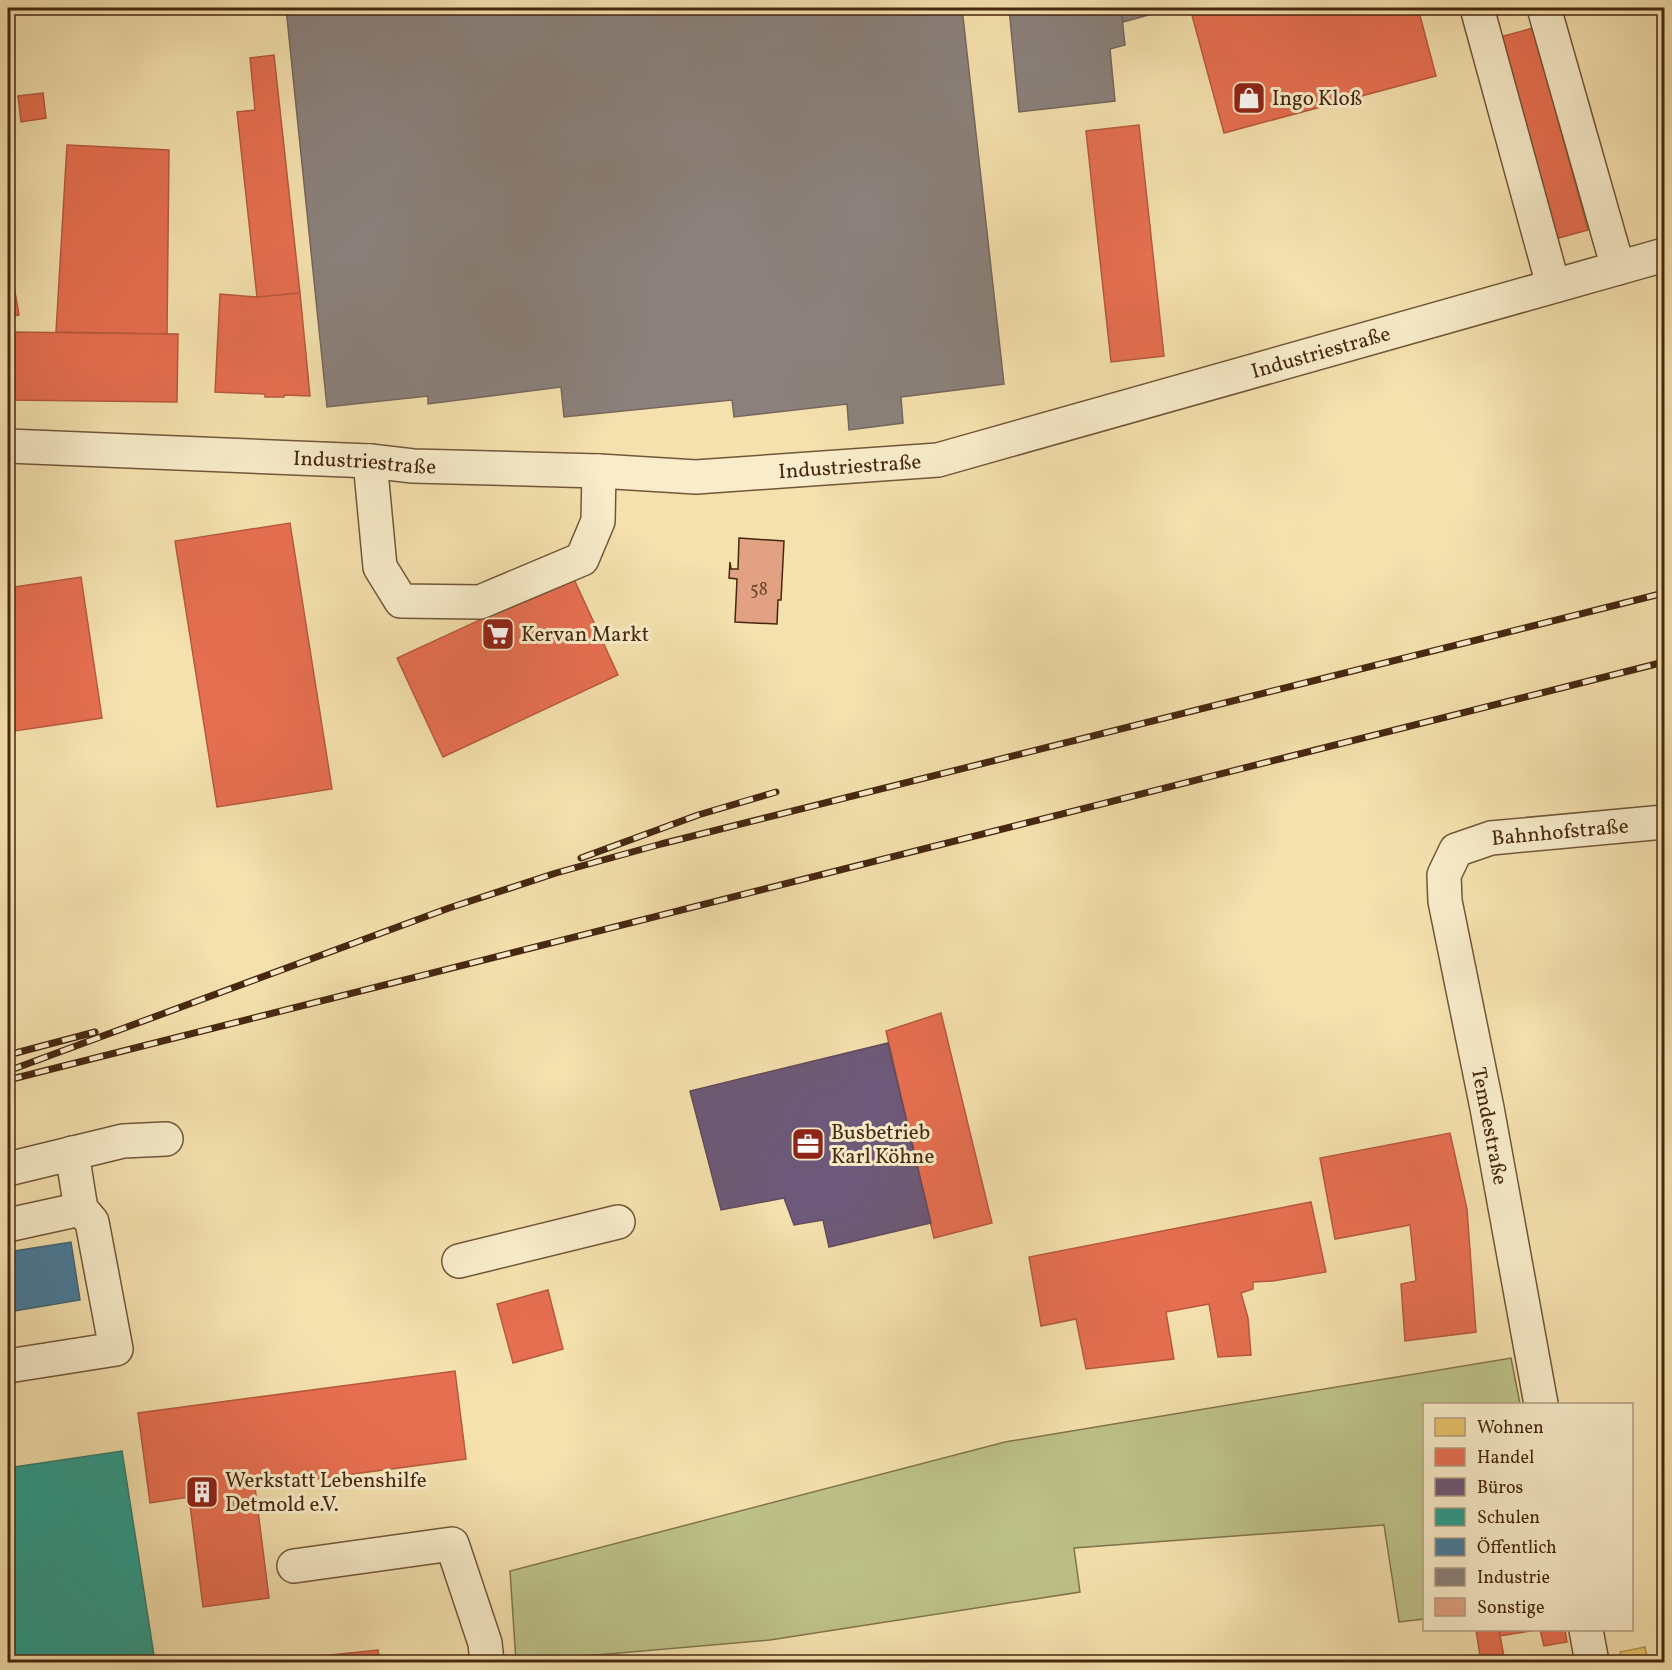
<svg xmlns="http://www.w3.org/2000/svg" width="1672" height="1670" viewBox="0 0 1672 1670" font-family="Vollkorn,serif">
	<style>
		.green { fill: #bdc289; stroke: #82744c; stroke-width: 1.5 }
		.homes { fill: #e9c46a; stroke: #b8954f; stroke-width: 1.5 }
		.shops { fill: #e76f51; stroke: #b7593e; stroke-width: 1.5 }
		.offices { fill: #6d597a; stroke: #624a5a; stroke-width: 1.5 }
		.schools { fill: #2a9d8f; stroke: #337a69; stroke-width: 1.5 }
		.public { fill: #457b9d; stroke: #466273; stroke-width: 1.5 }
		.industry { fill: #8a817c; stroke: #76665c; stroke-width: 1.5 }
		.building { fill: #e2a182; stroke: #472710; stroke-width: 1.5 }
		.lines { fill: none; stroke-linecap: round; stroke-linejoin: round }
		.minor-casing { stroke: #725638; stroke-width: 36 }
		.minor { stroke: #f8ecca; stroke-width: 33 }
		.rail-casing { stroke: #472710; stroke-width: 7 }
		.rail { stroke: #f8ecca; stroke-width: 4.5; stroke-dasharray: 14; stroke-linecap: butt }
		.labels { text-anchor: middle; stroke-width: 6; stroke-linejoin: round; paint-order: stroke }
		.number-label { font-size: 18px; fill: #6e462c }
		.poi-label { font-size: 21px; fill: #472710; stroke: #f8ecca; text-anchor: start }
		.street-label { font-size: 21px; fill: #472710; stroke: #f8ecca }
	</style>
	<rect width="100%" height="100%" fill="#f4e1ae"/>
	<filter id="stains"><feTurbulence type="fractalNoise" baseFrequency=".00333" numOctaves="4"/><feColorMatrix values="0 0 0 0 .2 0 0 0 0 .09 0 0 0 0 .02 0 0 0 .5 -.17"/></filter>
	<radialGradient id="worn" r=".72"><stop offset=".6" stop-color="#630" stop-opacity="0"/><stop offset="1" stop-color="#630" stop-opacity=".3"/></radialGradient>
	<path class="green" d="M1511 1358 1520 1404H1424V1619L1399 1622 1384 1525 1074 1548 1080 1592 770 1640 516 1662 510 1571 1005 1442Z"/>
	<path class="homes" d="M1645 1647 1648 1662H1622L1620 1652Z"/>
	<path class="shops" d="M1190 8H1418L1436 76 1224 133Z
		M1533 28 1588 230 1555 239 1500 37Z
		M274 55 300 293 257 297 237 112 255 110 250 58Z
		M43 93 46 118 21 122 18 96Z
		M1139 125 1164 356 1111 362 1086 131Z
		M67 145 169 150 167 334 56 332Z
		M8 252 19 315 8 317Z
		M300 293 310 396 284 395V397H265V394L215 392 220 294 257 297Z
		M8 332 178 334 177 402 8 400Z
		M290 523 332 789 217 807 175 541Z
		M81 577 102 718 8 732V588Z
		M573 577 618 675 443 757 397 658Z
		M941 1013 992 1223 934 1238 886 1031Z
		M1450 1133 1467 1209 1476 1332 1405 1341 1401 1284 1416 1281 1410 1225 1335 1239 1320 1158Z
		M1311 1202 1326 1272 1273 1281 1253 1282V1289L1241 1293 1248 1318 1251 1355 1218 1357 1209 1304 1166 1312 1174 1359 1086 1369 1076 1319 1041 1326 1029 1257Z
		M548 1290 563 1349 513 1363 497 1304Z
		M455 1371 466 1459 255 1487 269 1598 203 1607 189 1497 150 1503 138 1413Z
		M1476 1630H1499L1505 1662H1481Z
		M1499 1630H1537L1500 1636Z
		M1540 1630H1565L1567 1642 1544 1646Z
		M378 1650 380 1662H303L302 1658Z"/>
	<path class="offices" d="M888 1043 931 1223 829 1247 823 1220 794 1225 784 1198 721 1210 690 1091Z"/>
	<path class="schools" d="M122 1451 155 1662H8V1468Z"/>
	<path class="public" d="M71 1242 80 1300 8 1312V1252Z"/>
	<path class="industry" d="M286 8H962L1004 384 901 397 903 423 849 430 847 404 734 417 732 400 564 417 561 387 428 404V396L327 407Z
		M1009 8H1121L1125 45 1110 49 1115 101 1019 112Z
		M1121 8H1174L1123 22Z"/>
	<path class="building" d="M739 538 784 541 781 600H778L777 624 735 622 737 579 729 578 730 562 731 569H738Z"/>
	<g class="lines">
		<g class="minor-casing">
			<g id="minor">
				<path d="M1477 8 1553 285"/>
				<path d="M1544 8 1618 268"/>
				<path id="s1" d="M8 446 370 461 413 466 599 471 696 477 938 460 1664 255"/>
				<path d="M370 461 380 567 401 601 480 602 582 559 598 521 599 471"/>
				<path d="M8 1169 123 1141 166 1139"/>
				<path d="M8 1225 81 1209"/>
				<path d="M459 1261 618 1222"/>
				<path d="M8 1366 116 1349 92 1222 81 1209 72 1153"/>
				<path id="s2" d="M1541 1404 1487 1108 1445 901 1444 875 1456 850 1491 838 1664 822"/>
				<path d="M294 1566 452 1544 485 1643 487 1662"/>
				<path d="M1586 1630 1592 1662"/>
			</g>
		</g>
		<use href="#minor" class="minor"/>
		<g class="rail-casing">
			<path id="rail" d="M581 858 698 815 776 792
				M8 1055 95 1032
				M8 1071 449 908 556 873 661 844 1664 593
				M8 1080 1664 662"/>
		</g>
		<use href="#rail" class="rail"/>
	</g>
	<defs>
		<g id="shop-square" transform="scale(1.725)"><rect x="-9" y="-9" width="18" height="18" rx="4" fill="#8f2418" stroke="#f8ecca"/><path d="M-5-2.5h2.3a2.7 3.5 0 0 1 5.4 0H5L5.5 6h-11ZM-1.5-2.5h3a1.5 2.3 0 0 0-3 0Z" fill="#fff"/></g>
		<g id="supermarket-square" transform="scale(1.725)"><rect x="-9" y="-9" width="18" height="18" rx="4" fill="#8f2418" stroke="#f8ecca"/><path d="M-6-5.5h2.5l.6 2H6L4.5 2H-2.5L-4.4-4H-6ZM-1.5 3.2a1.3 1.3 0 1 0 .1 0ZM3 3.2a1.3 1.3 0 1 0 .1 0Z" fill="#fff"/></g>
		<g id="office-square" transform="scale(1.725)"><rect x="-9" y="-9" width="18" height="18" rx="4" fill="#8f2418" stroke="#f8ecca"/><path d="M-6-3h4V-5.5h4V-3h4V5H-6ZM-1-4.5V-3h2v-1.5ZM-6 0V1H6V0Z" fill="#fff"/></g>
		<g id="building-square" transform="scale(1.725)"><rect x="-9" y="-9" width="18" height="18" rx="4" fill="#8f2418" stroke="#f8ecca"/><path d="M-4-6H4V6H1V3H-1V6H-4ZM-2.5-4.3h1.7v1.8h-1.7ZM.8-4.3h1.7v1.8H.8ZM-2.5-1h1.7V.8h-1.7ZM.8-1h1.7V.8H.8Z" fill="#fff"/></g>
	</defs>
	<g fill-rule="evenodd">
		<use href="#shop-square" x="1249" y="98"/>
		<use href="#supermarket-square" x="498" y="634"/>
		<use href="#office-square" x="808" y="1144"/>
		<use href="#building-square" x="202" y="1492"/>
	</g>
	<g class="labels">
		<g class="number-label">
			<text x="759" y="595">58</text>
		</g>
		<g class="poi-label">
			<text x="1272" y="105">Ingo Kloß</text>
			<text x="521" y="641">Kervan Markt</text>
			<text x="831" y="1139">Busbetrieb<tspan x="831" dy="24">Karl Köhne</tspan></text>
			<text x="225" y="1487">Werkstatt Lebenshilfe<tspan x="225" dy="24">Detmold e.V.</tspan></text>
		</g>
		<g class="street-label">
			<text dy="7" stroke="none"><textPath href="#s1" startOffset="1329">Industriestraße</textPath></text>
			<text dy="7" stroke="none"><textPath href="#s1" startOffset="357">Industriestraße</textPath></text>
			<text dy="7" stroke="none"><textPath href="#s1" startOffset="843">Industriestraße</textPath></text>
			<text dy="7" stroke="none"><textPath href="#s2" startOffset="672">Bahnhofstraße</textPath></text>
			<text transform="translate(1490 1126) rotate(79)" y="7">Temdestraße</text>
		</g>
	</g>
	<rect width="1672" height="1670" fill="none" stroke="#f4e1ae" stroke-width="30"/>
	<rect x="9" y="9" width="1654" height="1652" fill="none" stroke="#472710" stroke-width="3"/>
	<rect x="15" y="15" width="1642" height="1640" fill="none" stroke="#472710" stroke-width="1.5"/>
	<rect x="1423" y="1403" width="210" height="228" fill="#f8ecca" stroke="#b19d80" stroke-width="1.5"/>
	<rect x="1435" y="1418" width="30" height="18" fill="#e9c46a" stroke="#b19d80" stroke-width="1.5"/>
	<text x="1477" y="1433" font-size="18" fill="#472710">Wohnen</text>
	<rect x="1435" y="1448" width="30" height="18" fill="#e76f51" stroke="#b19d80" stroke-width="1.5"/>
	<text x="1477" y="1463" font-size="18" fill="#472710">Handel</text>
	<rect x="1435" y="1478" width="30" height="18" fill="#6d597a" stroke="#b19d80" stroke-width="1.5"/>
	<text x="1477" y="1493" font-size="18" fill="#472710">Büros</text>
	<rect x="1435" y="1508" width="30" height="18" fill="#2a9d8f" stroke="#b19d80" stroke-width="1.5"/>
	<text x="1477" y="1523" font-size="18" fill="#472710">Schulen</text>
	<rect x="1435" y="1538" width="30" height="18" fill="#457b9d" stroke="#b19d80" stroke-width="1.5"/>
	<text x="1477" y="1553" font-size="18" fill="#472710">Öffentlich</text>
	<rect x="1435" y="1568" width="30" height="18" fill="#8a817c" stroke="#b19d80" stroke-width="1.5"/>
	<text x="1477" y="1583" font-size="18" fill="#472710">Industrie</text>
	<rect x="1435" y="1598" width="30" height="18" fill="#e2a182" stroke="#b19d80" stroke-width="1.5"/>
	<text x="1477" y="1613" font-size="18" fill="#472710">Sonstige</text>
	<rect width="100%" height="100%" filter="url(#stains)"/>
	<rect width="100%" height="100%" fill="url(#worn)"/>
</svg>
